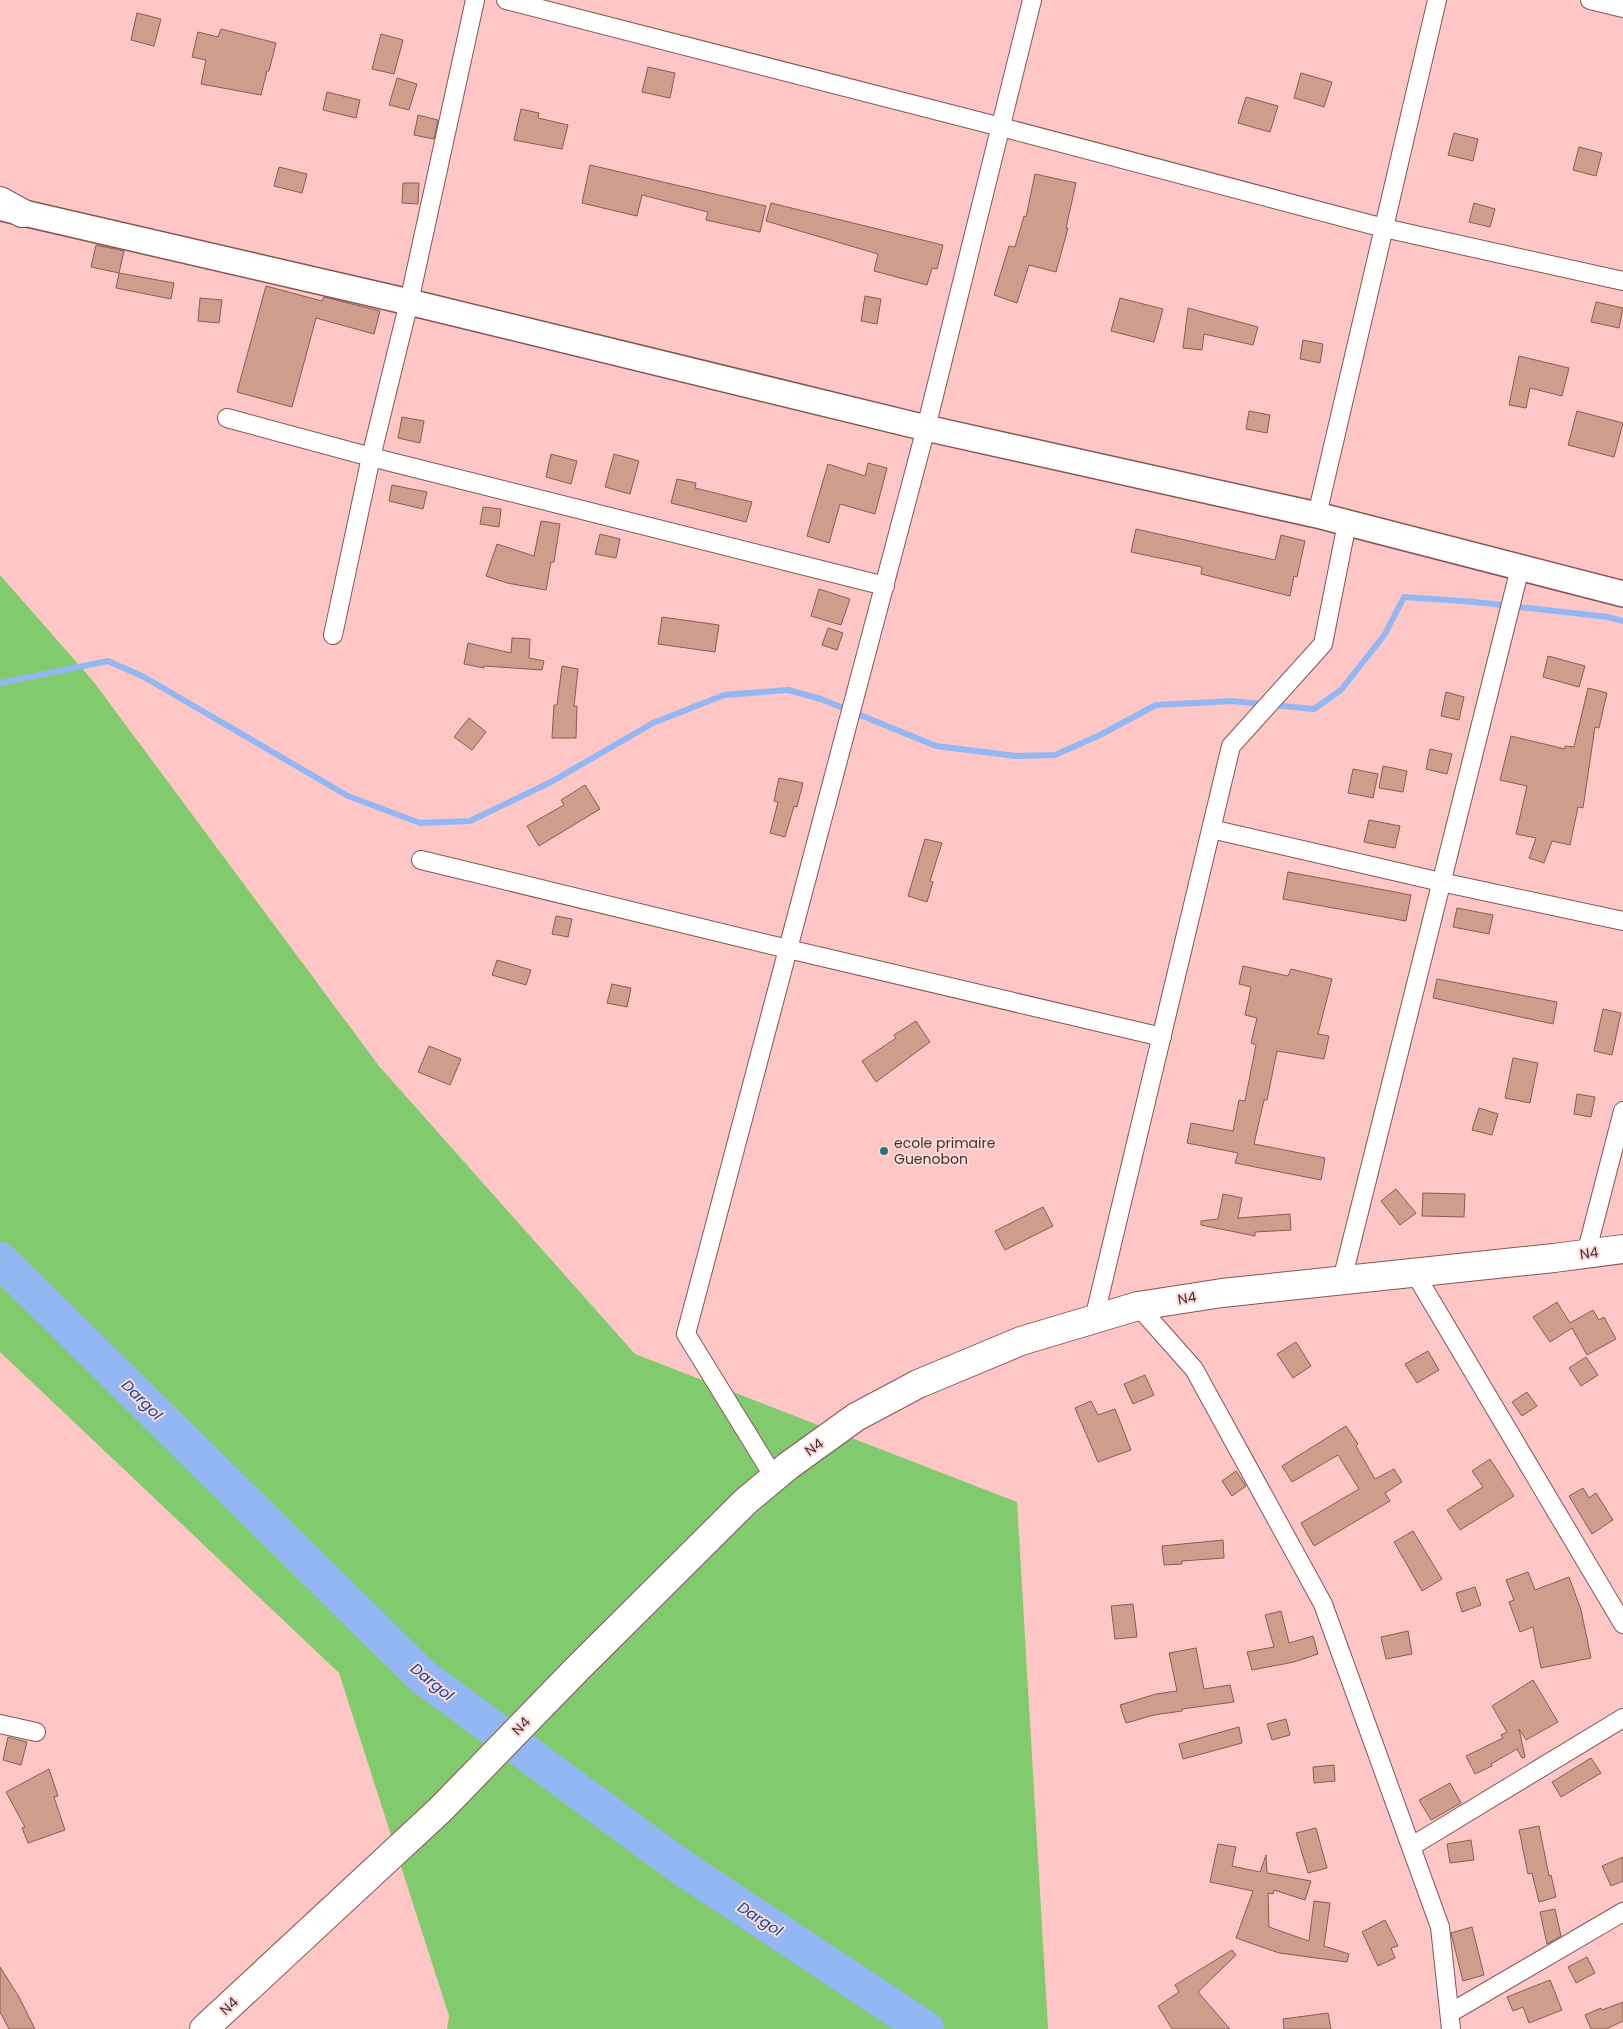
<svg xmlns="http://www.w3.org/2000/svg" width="1623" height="2029" viewBox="0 0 1623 2029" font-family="Poppins,sans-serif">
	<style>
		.green { fill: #81cb6e }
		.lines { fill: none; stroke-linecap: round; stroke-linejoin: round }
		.stream { stroke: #93b7f2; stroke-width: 6 }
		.river { stroke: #93b7f2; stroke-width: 36 }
		.building { fill: #ce9d8c; stroke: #8a5d4e }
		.street-casing { stroke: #855555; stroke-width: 20 }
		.secondary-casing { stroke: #855555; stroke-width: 28 }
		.primary-casing { stroke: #855555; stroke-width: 30 }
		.street { stroke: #fff; stroke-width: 18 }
		.secondary { stroke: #fff; stroke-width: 25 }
		.primary { stroke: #fff; stroke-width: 28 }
		.poi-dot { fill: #287376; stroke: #fddad9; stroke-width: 2 }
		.labels { text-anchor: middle; stroke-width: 4; stroke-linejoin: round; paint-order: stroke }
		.poi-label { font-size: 14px; fill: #452f2f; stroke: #fddad9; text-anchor: start }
		.street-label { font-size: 14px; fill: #452f2f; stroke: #fddad9 }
		.water-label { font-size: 15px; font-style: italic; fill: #134a9f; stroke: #fddad9 }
	</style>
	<rect width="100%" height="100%" fill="#fec7c6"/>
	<path class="green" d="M0 575 93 681 379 1066 635 1354 1017 1502 1048 2029H447L449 2016 339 1673 0 1352Z"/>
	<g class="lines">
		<path class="stream" d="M0 683 108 661 144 677 348 796 420 823 470 821 551 782 653 723 724 695 788 690 821 699 936 746 1016 756 1055 755 1100 735 1156 705 1232 701 1314 709 1341 690 1385 634 1404 597 1475 602 1608 617 1623 621"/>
		<path class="river" d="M0 1260 422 1676 681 1867 926 2029"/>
	</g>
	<path class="building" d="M137 13 161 19 154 46 131 40Z
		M221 29 276 43 269 71H267L261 95 201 84 206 60 192 57 198 32 218 37Z
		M381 34 403 40 394 74 372 69Z
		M648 67 675 73 670 98 642 92Z
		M1301 73 1332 82 1324 107 1294 98Z
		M397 78 417 84 409 110 389 105Z
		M327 92 360 100 356 118 323 110Z
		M1246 97 1278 106 1270 132 1238 123Z
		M521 109 539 113 538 118 568 125 562 149 514 140Z
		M418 115 438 120 434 139 414 135Z
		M1454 133 1478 139 1473 161 1448 155Z
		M1579 147 1602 153 1596 176 1573 170Z
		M590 165 766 206 760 232 706 220 708 212 642 195 637 216 582 203Z
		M279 167 307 174 302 193 274 186Z
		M1035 174 1076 183 1066 228H1068L1056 272 1029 265 1017 303 994 295 1009 246 1015 247 1024 216 1026 217Z
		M403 183H419L418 204 402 203Z
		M771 203 943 245 937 269 932 268 927 285 874 271 878 254 766 221Z
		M1474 203 1495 209 1490 227 1469 222Z
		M96 245 124 251 119 273 91 267Z
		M119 273 174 283 171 299 116 288Z
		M266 286 322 301 324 297 380 311 374 334 316 318 292 407 237 392Z
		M865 296 881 299 877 324 861 321Z
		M200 298 222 300 219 323 198 321Z
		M1120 298 1163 309 1154 342 1111 331Z
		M1596 302 1623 308 1619 328 1591 322Z
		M1188 308 1258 327 1253 345 1204 334 1202 350 1183 348Z
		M1303 340 1323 344 1320 363 1300 359Z
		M1519 356 1569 368 1562 396 1530 388 1526 408 1509 405Z
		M1249 411 1270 415 1267 433 1246 429Z
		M1577 411 1623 423 1614 457 1568 445Z
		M402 417 424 421 420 443 398 438Z
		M551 454 577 461 571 484 546 477Z
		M614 454 639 461 630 494 605 487Z
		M868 463 887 468 875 514 840 504 829 543 807 536 828 464 865 476Z
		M677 479 696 483 695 488 752 502 746 522 671 503Z
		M392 485 427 492 423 509 389 501Z
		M483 507 501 509 499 527 480 524Z
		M541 521 560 524 554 562H551L546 590 507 583 486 576 497 544 534 556Z
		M1136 529 1275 560 1281 535 1305 541 1297 577 1294 576 1290 596 1201 574 1202 567 1131 552Z
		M600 534 620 539 616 558 595 554Z
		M819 589 850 599 841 625 811 616Z
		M662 617 719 625 715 652 658 644Z
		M828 628 843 633 837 650 822 645Z
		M512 638 530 639 529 658 544 661 542 670 484 666V668L464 664 468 643 511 653Z
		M1548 656 1585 666 1579 687 1543 677Z
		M562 666 578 669 574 706H577L576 738H552L554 705H557Z
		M1588 688 1607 693 1599 728 1595 727 1583 808 1578 807 1570 845 1552 841 1544 863 1529 858 1536 838 1516 834 1527 786 1500 780 1511 736 1565 749V746L1574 747Z
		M1446 692 1464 697 1459 720 1441 716Z
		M469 718 486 732 472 750 454 737Z
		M1430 749 1452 754 1447 774 1426 769Z
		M1383 766 1407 771 1403 792 1379 788Z
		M1353 769 1378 774 1373 798 1348 793Z
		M779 778 803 783 797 807 794 806 785 837 770 833 778 802 774 801Z
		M585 785 600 809 539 846 527 826 564 805 561 800Z
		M1369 820 1400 826 1395 848 1364 842Z
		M925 839 942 843 930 881 933 882 927 902 908 896Z
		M1288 872 1411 895 1406 921 1283 899Z
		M1457 908 1493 915 1489 934 1453 927Z
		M556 916 572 919 568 937 552 934Z
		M497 960 531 970 526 985 492 975Z
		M1243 966 1288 976 1291 969 1332 979 1318 1034 1329 1036 1324 1059 1277 1051 1267 1100H1264L1254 1144 1325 1158 1321 1180 1235 1163 1238 1153 1187 1143 1191 1123 1233 1131 1239 1100 1245 1101 1256 1045 1251 1043 1257 1018 1245 1015 1251 987 1239 984Z
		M1437 979 1557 1002 1553 1024 1433 998Z
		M612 984 631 988 627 1007 607 1003Z
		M1603 1009 1621 1013 1612 1055 1594 1051Z
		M916 1021 930 1042 876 1082 862 1061 896 1038 894 1035Z
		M429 1046 461 1059 450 1085 418 1072Z
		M1513 1058 1538 1063 1530 1103 1505 1098Z
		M1577 1094 1595 1097 1591 1117 1574 1114Z
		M1479 1108 1498 1114 1492 1135 1472 1130Z
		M1396 1189 1416 1213 1400 1225 1381 1201Z
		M1423 1193 1465 1194 1464 1217 1422 1216Z
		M1223 1194 1242 1198 1238 1218 1290 1214 1291 1230 1255 1232V1236L1201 1225V1221L1218 1219Z
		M1043 1207 1053 1226 1005 1250 995 1231Z
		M1557 1302 1570 1323 1593 1310 1599 1320 1604 1317 1616 1339 1587 1355 1572 1328 1550 1342 1533 1317Z
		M1296 1342 1311 1366 1293 1378 1277 1354Z
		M1428 1351 1439 1370 1417 1383 1405 1364Z
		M1586 1357 1598 1375 1581 1386 1569 1368Z
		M1145 1375 1154 1395 1133 1404 1124 1384Z
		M1527 1392 1537 1406 1522 1416 1512 1402Z
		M1091 1401 1098 1415 1115 1409 1131 1450 1098 1462 1075 1408Z
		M1346 1426 1358 1444 1356 1446 1375 1479 1394 1469 1402 1482 1385 1493 1390 1501 1314 1546 1301 1523 1359 1489 1338 1455 1292 1482 1282 1466Z
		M1490 1459 1514 1496 1460 1530 1447 1510 1483 1487 1472 1471Z
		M1236 1471 1246 1486 1232 1496 1222 1481Z
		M1583 1488 1589 1498 1596 1493 1613 1520 1592 1534 1569 1496Z
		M1413 1531 1442 1579 1422 1591 1394 1542Z
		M1223 1540 1224 1558 1182 1561V1564L1164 1565 1162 1546Z
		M1528 1572 1535 1590 1569 1577 1581 1610 1591 1658 1541 1668 1533 1627 1520 1632 1509 1602 1514 1600 1506 1580Z
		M1475 1587 1481 1605 1462 1612 1456 1593Z
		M1133 1604 1137 1637 1115 1639 1111 1606Z
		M1281 1611 1289 1643 1313 1636 1318 1654 1294 1662 1252 1670 1247 1652 1274 1647 1265 1615Z
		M1408 1631 1412 1654 1386 1659 1381 1637Z
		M1196 1648 1204 1689 1230 1685 1234 1702 1182 1709V1711L1154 1715 1126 1723 1120 1705 1156 1694 1177 1691 1169 1653Z
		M1533 1680 1558 1722 1526 1740 1519 1729 1525 1757 1522 1758 1517 1749 1491 1764 1492 1766 1475 1774 1466 1756 1503 1738 1501 1735 1507 1732 1492 1706Z
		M1286 1719 1290 1735 1272 1740 1267 1724Z
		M1239 1727 1242 1743 1183 1759 1179 1744Z
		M8 1737 27 1742 21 1765 3 1760Z
		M1591 1758 1601 1773 1561 1797 1552 1782Z
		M1334 1765 1335 1781 1314 1783 1313 1767Z
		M49 1769 58 1796 54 1797 65 1830 28 1843 22 1828 25 1827 6 1792Z
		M1450 1783 1461 1803 1431 1820 1419 1800Z
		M1539 1826 1549 1876 1551 1875 1556 1897 1539 1902 1532 1873 1528 1874 1519 1830Z
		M1316 1828 1327 1868 1308 1873 1296 1833Z
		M1471 1840 1474 1860 1450 1863 1447 1844Z
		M1218 1844 1236 1847 1232 1866 1260 1872 1266 1855 1267 1873 1311 1881 1305 1900 1274 1890 1273 1894 1268 1893 1269 1927 1309 1941 1314 1901 1330 1903 1324 1946 1349 1954 1347 1962 1279 1953 1236 1938 1253 1891 1210 1882Z
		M1623 1857V1881L1611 1886 1602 1866Z
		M1555 1909 1561 1936 1547 1944 1540 1912Z
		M1385 1920 1398 1946 1391 1948 1395 1958 1378 1966 1362 1932Z
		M1472 1927 1484 1975 1463 1981 1451 1933Z
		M1232 1950 1236 1955 1198 1992 1230 2029H1172L1158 2006 1179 1992 1175 1985Z
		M1587 1957 1595 1973 1576 1983 1568 1967Z
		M0 1967 19 1997 35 2029H9L0 2012Z
		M1550 1980 1562 2010 1529 2023 1523 2007 1513 2011 1507 1997Z
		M1623 2002V2021L1606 2029H1591L1585 2015 1601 2008 1602 2010Z
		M1328 2013 1331 2029H1284L1283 2019Z"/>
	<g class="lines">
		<g class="street-casing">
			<path id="street" d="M506 0 1001 127 1384 228 1623 281
				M1590 0 1623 8
				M227 418 371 457 885 586
				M1317 515 1437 0
				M333 635 371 457 409 302 475 0
				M1211 829 1441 882 1623 921
				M421 860 788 949 1162 1037
				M1586 1254 1623 1111
				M1414 1272 1623 1624
				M1342 1280 1520 568
				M1138 1306 1194 1369 1323 1604 1440 1927 1451 2029
				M1094 1319 1231 746 1323 644 1347 523
				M774 1477 686 1334 926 428 1032 0
				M0 1724 36 1732
				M1412 1846 1623 1718
				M1450 2013 1623 1912"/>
		</g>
		<g class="secondary-casing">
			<path id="secondary" d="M2 208 409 302 926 428 1317 515 1623 594"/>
		</g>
		<g class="primary-casing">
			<path id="primary" d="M0 201 22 213
				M204 2029 441 1809 577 1669 746 1501 788 1466 856 1417 918 1384 1021 1341 1138 1306 1222 1293 1554 1258 1623 1249"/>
		</g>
		<use href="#street" class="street"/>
		<use href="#secondary" class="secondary"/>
		<use href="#primary" class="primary"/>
	</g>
	<circle class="poi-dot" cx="884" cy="1151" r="5"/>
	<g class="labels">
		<g class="poi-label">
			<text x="894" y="1148">ecole primaire<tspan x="894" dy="16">Guenobon</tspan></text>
		</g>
		<g class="street-label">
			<text transform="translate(1589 1253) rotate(-8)" y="5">N4</text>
			<text transform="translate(1187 1298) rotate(-9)" y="5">N4</text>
			<text transform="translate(814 1447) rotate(-35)" y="5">N4</text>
			<text transform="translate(521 1726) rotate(-46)" y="5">N4</text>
			<text transform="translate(229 2006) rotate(-43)" y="5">N4</text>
		</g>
		<g class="water-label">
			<text transform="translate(142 1400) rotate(45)" y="5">Dargol</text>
			<text transform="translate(432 1682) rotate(39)" y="5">Dargol</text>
			<text transform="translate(760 1919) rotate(33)" y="5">Dargol</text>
		</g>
	</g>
</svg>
